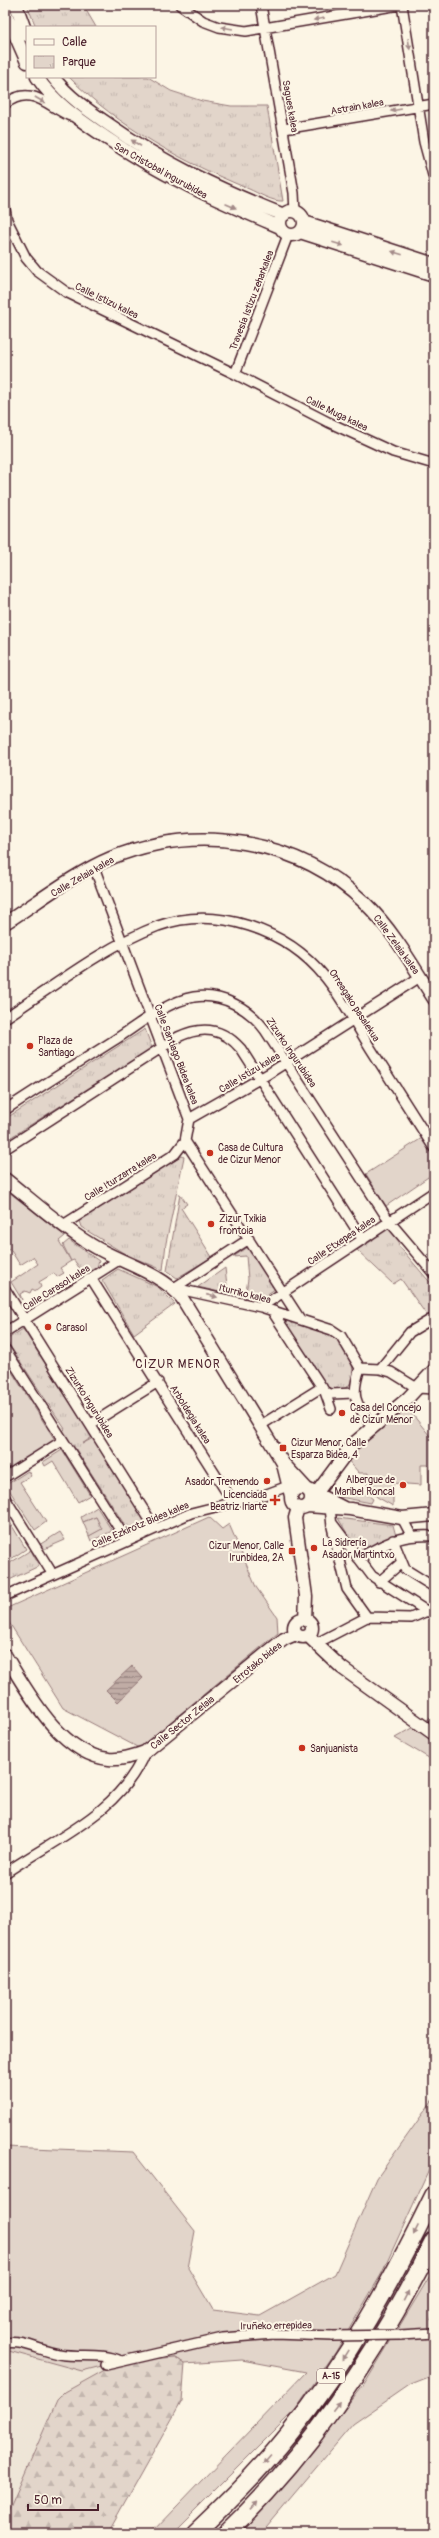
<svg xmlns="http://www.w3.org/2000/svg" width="439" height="2538" viewBox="0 0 439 2538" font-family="Pangolin,sans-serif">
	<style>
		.built { fill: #eee5d7 }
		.green { fill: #e2d5ca; stroke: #967a7a }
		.forest { fill: url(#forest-firs); stroke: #967a7a }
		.park { fill: url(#park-tufts); stroke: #967a7a }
		.water { fill: url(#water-rules); stroke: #917474 }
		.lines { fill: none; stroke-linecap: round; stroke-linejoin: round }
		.minor-casing { stroke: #4a1f2b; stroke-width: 12 }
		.tertiary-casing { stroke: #4a1f2b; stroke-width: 15 }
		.motorway-casing { stroke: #4a1f2b; stroke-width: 20 }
		.minor { stroke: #fcf5e5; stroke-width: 9 }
		.tertiary { stroke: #fcf5e5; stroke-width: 12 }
		.motorway { stroke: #fcf5e5; stroke-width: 17 }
		.minor-bridge-casing { stroke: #4a1f2b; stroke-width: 12; stroke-linecap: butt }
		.minor-bridge { stroke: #fcf5e5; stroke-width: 9 }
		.oneway { fill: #a38a88 }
		.poi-dot { fill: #c8321e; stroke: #fcf5e5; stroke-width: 1.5 }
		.labels { text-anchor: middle; stroke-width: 4; stroke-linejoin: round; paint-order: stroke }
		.shield { fill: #fcf5e5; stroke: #7f5f63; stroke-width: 1 }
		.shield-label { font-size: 9px; font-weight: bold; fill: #4a1f2b }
		.street-label { font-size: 10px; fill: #4a1f2b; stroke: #fcf5e5 }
		.poi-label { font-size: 10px; fill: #4a1f2b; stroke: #fcf5e5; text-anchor: start }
		.quarter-label { font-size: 12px; letter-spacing: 1px; fill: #4a1f2b; stroke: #fcf5e5 }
	</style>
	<defs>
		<pattern id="forest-firs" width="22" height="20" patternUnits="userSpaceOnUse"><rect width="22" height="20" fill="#e2d5ca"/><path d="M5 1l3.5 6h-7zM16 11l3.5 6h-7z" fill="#c3b6ae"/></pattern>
		<pattern id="park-tufts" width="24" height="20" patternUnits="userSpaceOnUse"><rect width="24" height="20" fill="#e2d5ca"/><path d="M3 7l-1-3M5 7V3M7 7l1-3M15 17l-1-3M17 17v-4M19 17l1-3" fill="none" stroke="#c3b6ae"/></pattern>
		<pattern id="water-rules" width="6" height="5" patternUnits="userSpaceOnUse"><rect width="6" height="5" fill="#c0aca5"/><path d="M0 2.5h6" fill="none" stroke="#9e8b87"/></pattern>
	</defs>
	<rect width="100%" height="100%" fill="#fcf5e5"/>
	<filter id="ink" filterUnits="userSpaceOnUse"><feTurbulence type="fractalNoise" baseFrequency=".025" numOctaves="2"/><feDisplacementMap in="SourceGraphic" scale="8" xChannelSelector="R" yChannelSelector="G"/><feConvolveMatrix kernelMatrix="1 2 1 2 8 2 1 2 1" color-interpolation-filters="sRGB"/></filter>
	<g filter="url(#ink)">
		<path class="built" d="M5 2350 105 2361 107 2370 65 2392 57 2400 5 2519Z"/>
		<path class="green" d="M422 1138 434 1157V1173L386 1206 366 1174Z
			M5 1189 65 1236 59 1241 71 1261 60 1268 64 1273 57 1277 54 1273 39 1282 41 1287 36 1291 32 1289 30 1293 25 1291 20 1294 22 1300 11 1282 38 1264 33 1257 20 1265 10 1249 6 1251 5 1249Z
			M5 1361 55 1440 5 1471Z
			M404 1404 434 1441V1491H429L428 1465H421V1485L393 1483V1506L377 1497 367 1488 368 1473H359L347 1459Z
			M62 1450 90 1495 78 1502 53 1461 45 1466 43 1462Z
			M28 1471 31 1476 20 1482 46 1522 35 1530 6 1485Z
			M343 1491 365 1493 373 1499 371 1503 340 1497Z
			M97 1507 112 1531 91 1541 89 1536 101 1529 96 1517 83 1522 81 1517Z
			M5 1514 26 1549 5 1563Z
			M209 1517 222 1529 229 1524 256 1587 277 1617 278 1633 139 1748 63 1708 5 1616V1609Z
			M60 1532 65 1540 42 1550 39 1545Z
			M434 1716V1761L395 1738Z
			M434 2098V2159L382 2273 335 2353 296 2409 172 2533H151L306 2372 242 2360 185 2364 175 2357 121 2361 82 2371 5 2350V2147L133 2152 195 2231 188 2268 213 2310 260 2316 335 2274 377 2178Z
			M434 2269V2312L431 2320 434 2321V2375L411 2384 353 2424 261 2533H233L292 2476 364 2385Z"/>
		<path class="forest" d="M175 2357 185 2364 182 2401 108 2533H5V2519L57 2400 65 2392 121 2361Z"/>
		<path class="park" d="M27 5H83L96 27H36Z
			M69 77H148L171 91 202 101 231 106H267L283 201C273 202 258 193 249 189 185 163 118 127 69 77Z
			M145 1029 152 1048 5 1141V1119Z
			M182 1156 184 1157 166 1243 163 1270 125 1254 81 1227 79 1221Z
			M180 1194 187 1204 181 1208 212 1257 177 1278 167 1271Z
			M386 1228 393 1230 400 1241 398 1245 434 1287V1316L428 1317 401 1279 393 1284 357 1250 373 1240 372 1238Z
			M69 1240 99 1261 97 1267 84 1275 74 1260 71 1261 63 1245Z
			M248 1247 275 1289 257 1301 245 1298 248 1279 246 1256 233 1257Z
			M225 1268 228 1294 198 1287Z
			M118 1269 158 1287 175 1304 134 1334 102 1280Z
			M284 1318C300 1323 323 1326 336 1337 356 1354 364 1399 327 1388L282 1321Z
			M23 1329 92 1437 82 1444 93 1438 149 1527 128 1536 123 1529 126 1527 75 1448 73 1449 63 1431 65 1429 6 1340Z
			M96 1517 102 1529 89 1536 83 1522Z
			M338 1518 393 1525 396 1536 358 1552Z
			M31 1550 39 1566 5 1582V1566Z"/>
		<path class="water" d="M132 1666 143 1678 118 1702 106 1690Z"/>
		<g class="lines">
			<g class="minor-casing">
				<path id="minor" d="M180 5 203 21 219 27 246 31 399 5
					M261 5 294 193 295 212
					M402 5 424 142 434 179
					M5 104C31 84 46 105 70 116
					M284 129 434 104
					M5 209 7 220 26 258 37 271 66 292 235 374 328 422 393 452 434 464
					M235 374 288 235
					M5 1018C54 986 103 947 158 926 217 905 287 930 325 977 343 999 356 1025 371 1049 392 1082 413 1115 434 1148
					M5 1110C41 1086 77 1064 113 1041 137 1026 165 1002 194 997 222 993 249 1008 265 1030L389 1221 434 1274
					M189 1119 268 1074 420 977
					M185 1141 300 1319
					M5 1149 178 1037C203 1025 223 1028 241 1049L363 1240
					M63 1225 175 1154 185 1141 189 1119 94 867
					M91 1278 232 1501
					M174 1288 261 1307 332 1330 341 1336 360 1368
					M174 1288 249 1239
					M5 1289 155 1528
					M261 1307 434 1192
					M272 1311 325 1392 331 1394 354 1393
					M5 1332 119 1260
					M5 1349 127 1541
					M360 1368 380 1369 391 1372 417 1388 434 1389
					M360 1368C350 1398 356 1403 373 1428
					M380 1369 410 1332 430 1320 434 1324
					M325 1392 331 1409
					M91 1424 158 1382
					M261 1425 322 1387
					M5 1477 62 1441
					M5 1498 50 1570
					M330 1507 332 1527 347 1589 367 1617
					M402 1518 411 1535
					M332 1523 372 1576 428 1612
					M393 1540 405 1569 434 1587
					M358 1558C388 1543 399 1534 434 1536
					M379 1582 401 1563
					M5 1596 191 1513 264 1495 288 1486
					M317 1643 367 1617 411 1618 434 1608
					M5 1873C56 1838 120 1813 145 1752
					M400 2335 434 2333
					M5 2343C25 2340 40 2351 59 2354 80 2358 101 2352 121 2361
					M106 2365 223 2338 274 2334 333 2336"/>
			</g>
			<g class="tertiary-casing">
				<path id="tertiary" d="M16 5 27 35
					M5 12 27 62
					M37 77C54 103 80 120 105 137 160 175 219 201 280 227
					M53 77C67 96 89 111 108 124 163 163 221 190 284 215
					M280 223a12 12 0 1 1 24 0a12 12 0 1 1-24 0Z
					M304 222 434 264
					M300 232 434 275
					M5 923C38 902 75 873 111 858 197 823 297 838 365 903 393 930 413 966 434 999
					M5 1179C33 1201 60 1226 90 1244 120 1263 159 1271 182 1298L283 1463 307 1489 344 1508
					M283 1464 291 1496
					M291 1498a10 10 0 1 1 20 0a10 10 0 1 1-20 0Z
					M315 1495 353 1444 408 1398 434 1370
					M307 1506 350 1509 402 1518 434 1515
					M298 1508 295 1518 306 1596 305 1620
					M294 1628a9 9 0 1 1 18 0a9 9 0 1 1-18 0Z
					M308 1636 342 1668 434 1734
					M5 1655C28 1692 60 1754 109 1759 122 1760 133 1756 145 1752L284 1639 296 1634"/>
			</g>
			<g class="motorway-casing">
				<path id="motorway" d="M195 2533C228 2502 260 2470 289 2434 348 2361 393 2279 434 2195
					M226 2533C314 2449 380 2349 434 2240"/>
			</g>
			<use href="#minor" class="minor"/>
			<use href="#tertiary" class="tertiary"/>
			<use href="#motorway" class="motorway"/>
			<g class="minor-bridge-casing">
				<path id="minor-bridge" d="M333 2336 400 2335"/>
			</g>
			<use href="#minor-bridge" class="minor-bridge"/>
		</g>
		<defs><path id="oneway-solid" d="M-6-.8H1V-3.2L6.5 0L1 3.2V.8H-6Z"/></defs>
		<g class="oneway">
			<use href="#oneway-solid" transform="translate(319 19) rotate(170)"/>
			<use href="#oneway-solid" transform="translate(227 28) rotate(-170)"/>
			<use href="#oneway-solid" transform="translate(409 44) rotate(81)"/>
			<use href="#oneway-solid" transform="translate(40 100) rotate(30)"/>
			<use href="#oneway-solid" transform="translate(396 110) rotate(170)"/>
			<use href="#oneway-solid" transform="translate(136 143) rotate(-147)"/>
			<use href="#oneway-solid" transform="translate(231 206) rotate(23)"/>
			<use href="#oneway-solid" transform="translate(338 244) rotate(18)"/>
			<use href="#oneway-solid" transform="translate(397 253) rotate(-162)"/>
			<use href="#oneway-solid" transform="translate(212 1296) rotate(13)"/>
			<use href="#oneway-solid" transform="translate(416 2230) rotate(117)"/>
			<use href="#oneway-solid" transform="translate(406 2296) rotate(-63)"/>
			<use href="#oneway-solid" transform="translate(345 2355) rotate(122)"/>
			<use href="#oneway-solid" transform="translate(336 2406) rotate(-53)"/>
			<use href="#oneway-solid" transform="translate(267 2459) rotate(131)"/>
			<use href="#oneway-solid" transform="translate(254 2506) rotate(-47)"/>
		</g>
	</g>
	<g class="poi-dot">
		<circle cx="30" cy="1046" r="4"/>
		<circle cx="210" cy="1153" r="4"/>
		<circle cx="211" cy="1224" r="4"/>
		<circle cx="48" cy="1327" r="4"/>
		<circle cx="342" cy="1413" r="4"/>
		<rect x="279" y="1444" width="8" height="8" rx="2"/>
		<circle cx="267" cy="1481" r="4"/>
		<circle cx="403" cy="1485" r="4"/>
		<path d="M273 1494h4v4h4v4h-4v4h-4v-4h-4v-4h4z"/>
		<circle cx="314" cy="1548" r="4"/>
		<rect x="288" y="1547" width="8" height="8" rx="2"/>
		<circle cx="302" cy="1748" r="4"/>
	</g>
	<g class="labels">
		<rect class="shield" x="317" y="2369" width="28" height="14" rx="3"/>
		<g class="shield-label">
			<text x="331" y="2379">A-15</text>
		</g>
		<g class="street-label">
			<text transform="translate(291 106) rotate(80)" y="4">Sagues kalea</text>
			<text transform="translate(357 106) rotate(-10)" y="4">Astrain kalea</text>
			<text transform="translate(161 170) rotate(29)" y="4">San Cristobal ingurubidea</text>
			<text transform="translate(107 300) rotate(26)" y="4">Calle Istizu kalea</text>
			<text transform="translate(251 300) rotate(-69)" y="4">Travesía Istizu zeharkalea</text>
			<text transform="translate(337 413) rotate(26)" y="4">Calle Muga kalea</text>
			<text transform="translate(82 876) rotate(-30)" y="4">Calle Zelaia kalea</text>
			<text transform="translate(397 944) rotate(54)" y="4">Calle Zelaia kalea</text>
			<text transform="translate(355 1005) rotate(57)" y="4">Orreagako pasalekua</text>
			<text transform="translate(292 1052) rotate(56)" y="4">Zizurko ingurubidea</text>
			<text transform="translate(177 1054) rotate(69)" y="4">Calle Santiago Bidea kalea</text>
			<text transform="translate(249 1072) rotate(-31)" y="4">Calle Istizu kalea</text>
			<text transform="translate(120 1176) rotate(-32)" y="4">Calle Iturzarra kalea</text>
			<text transform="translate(341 1240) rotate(-34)" y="4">Calle Etxepea kalea</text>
			<text transform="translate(56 1287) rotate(-32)" y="4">Calle Carasol kalea</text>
			<text transform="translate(245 1293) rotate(14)" y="4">Iturriko kalea</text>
			<text transform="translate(90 1402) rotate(58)" y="4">Zizurko ingurubidea</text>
			<text transform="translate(191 1414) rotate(58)" y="4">Arboldegia kalea</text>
			<text transform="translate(140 1524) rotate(-23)" y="4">Calle Ezkirotz Bidea kalea</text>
			<text transform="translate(257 1662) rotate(-39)" y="4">Errotako bidea</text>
			<text transform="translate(182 1722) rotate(-39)" y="4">Calle Sector Zelaia</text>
			<text transform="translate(276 2325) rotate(-1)" y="4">Iruñeko errepidea</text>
		</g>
		<g class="poi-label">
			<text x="38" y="1044">Plaza de<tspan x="38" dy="12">Santiago</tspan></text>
			<text x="218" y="1151">Casa de Cultura<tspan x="218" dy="12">de Cizur Menor</tspan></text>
			<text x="219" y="1222">Zizur Txikia<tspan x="219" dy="12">frontoia</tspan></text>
			<text x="56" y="1331">Carasol</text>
			<text x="350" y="1411">Casa del Concejo<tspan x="350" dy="12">de Cizur Menor</tspan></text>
			<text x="291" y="1446">Cizur Menor, Calle<tspan x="291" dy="12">Esparza Bidea, 4</tspan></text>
			<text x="395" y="1483" text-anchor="end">Albergue de<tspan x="395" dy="12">Maribel Roncal</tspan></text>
			<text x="259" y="1485" text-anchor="end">Asador Tremendo</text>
			<text x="267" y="1498" text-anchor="end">Licenciada<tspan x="267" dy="12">Beatriz Iriarte</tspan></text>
			<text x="322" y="1546">La Sidrería<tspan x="322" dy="12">Asador Martintxo</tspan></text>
			<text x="284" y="1549" text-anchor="end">Cizur Menor, Calle<tspan x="284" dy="12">Irunbidea, 2A</tspan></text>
			<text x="310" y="1752">Sanjuanista</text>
		</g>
		<g class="quarter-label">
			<text x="178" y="1368">CIZUR MENOR</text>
		</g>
	</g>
	<rect width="439" height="2538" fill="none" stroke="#fcf5e5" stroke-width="20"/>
	<rect x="10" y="10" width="419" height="2518" fill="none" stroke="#4a1f2b" stroke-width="1.5" filter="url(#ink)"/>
	<rect x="26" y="26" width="130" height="52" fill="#fcf5e5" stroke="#b59f9b"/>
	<rect x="34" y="39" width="20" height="6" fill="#fcf5e5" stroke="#b59f9b"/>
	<text x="62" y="46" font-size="12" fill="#4a1f2b">Calle</text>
	<rect x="34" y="56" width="20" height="12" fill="url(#park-tufts)" stroke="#b59f9b"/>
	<text x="62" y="66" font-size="12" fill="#4a1f2b">Parque</text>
	<path d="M28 2504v6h70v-6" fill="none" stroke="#4a1f2b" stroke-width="2"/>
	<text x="34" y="2504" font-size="12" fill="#4a1f2b" stroke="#fcf5e5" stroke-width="3" paint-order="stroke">50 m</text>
</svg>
